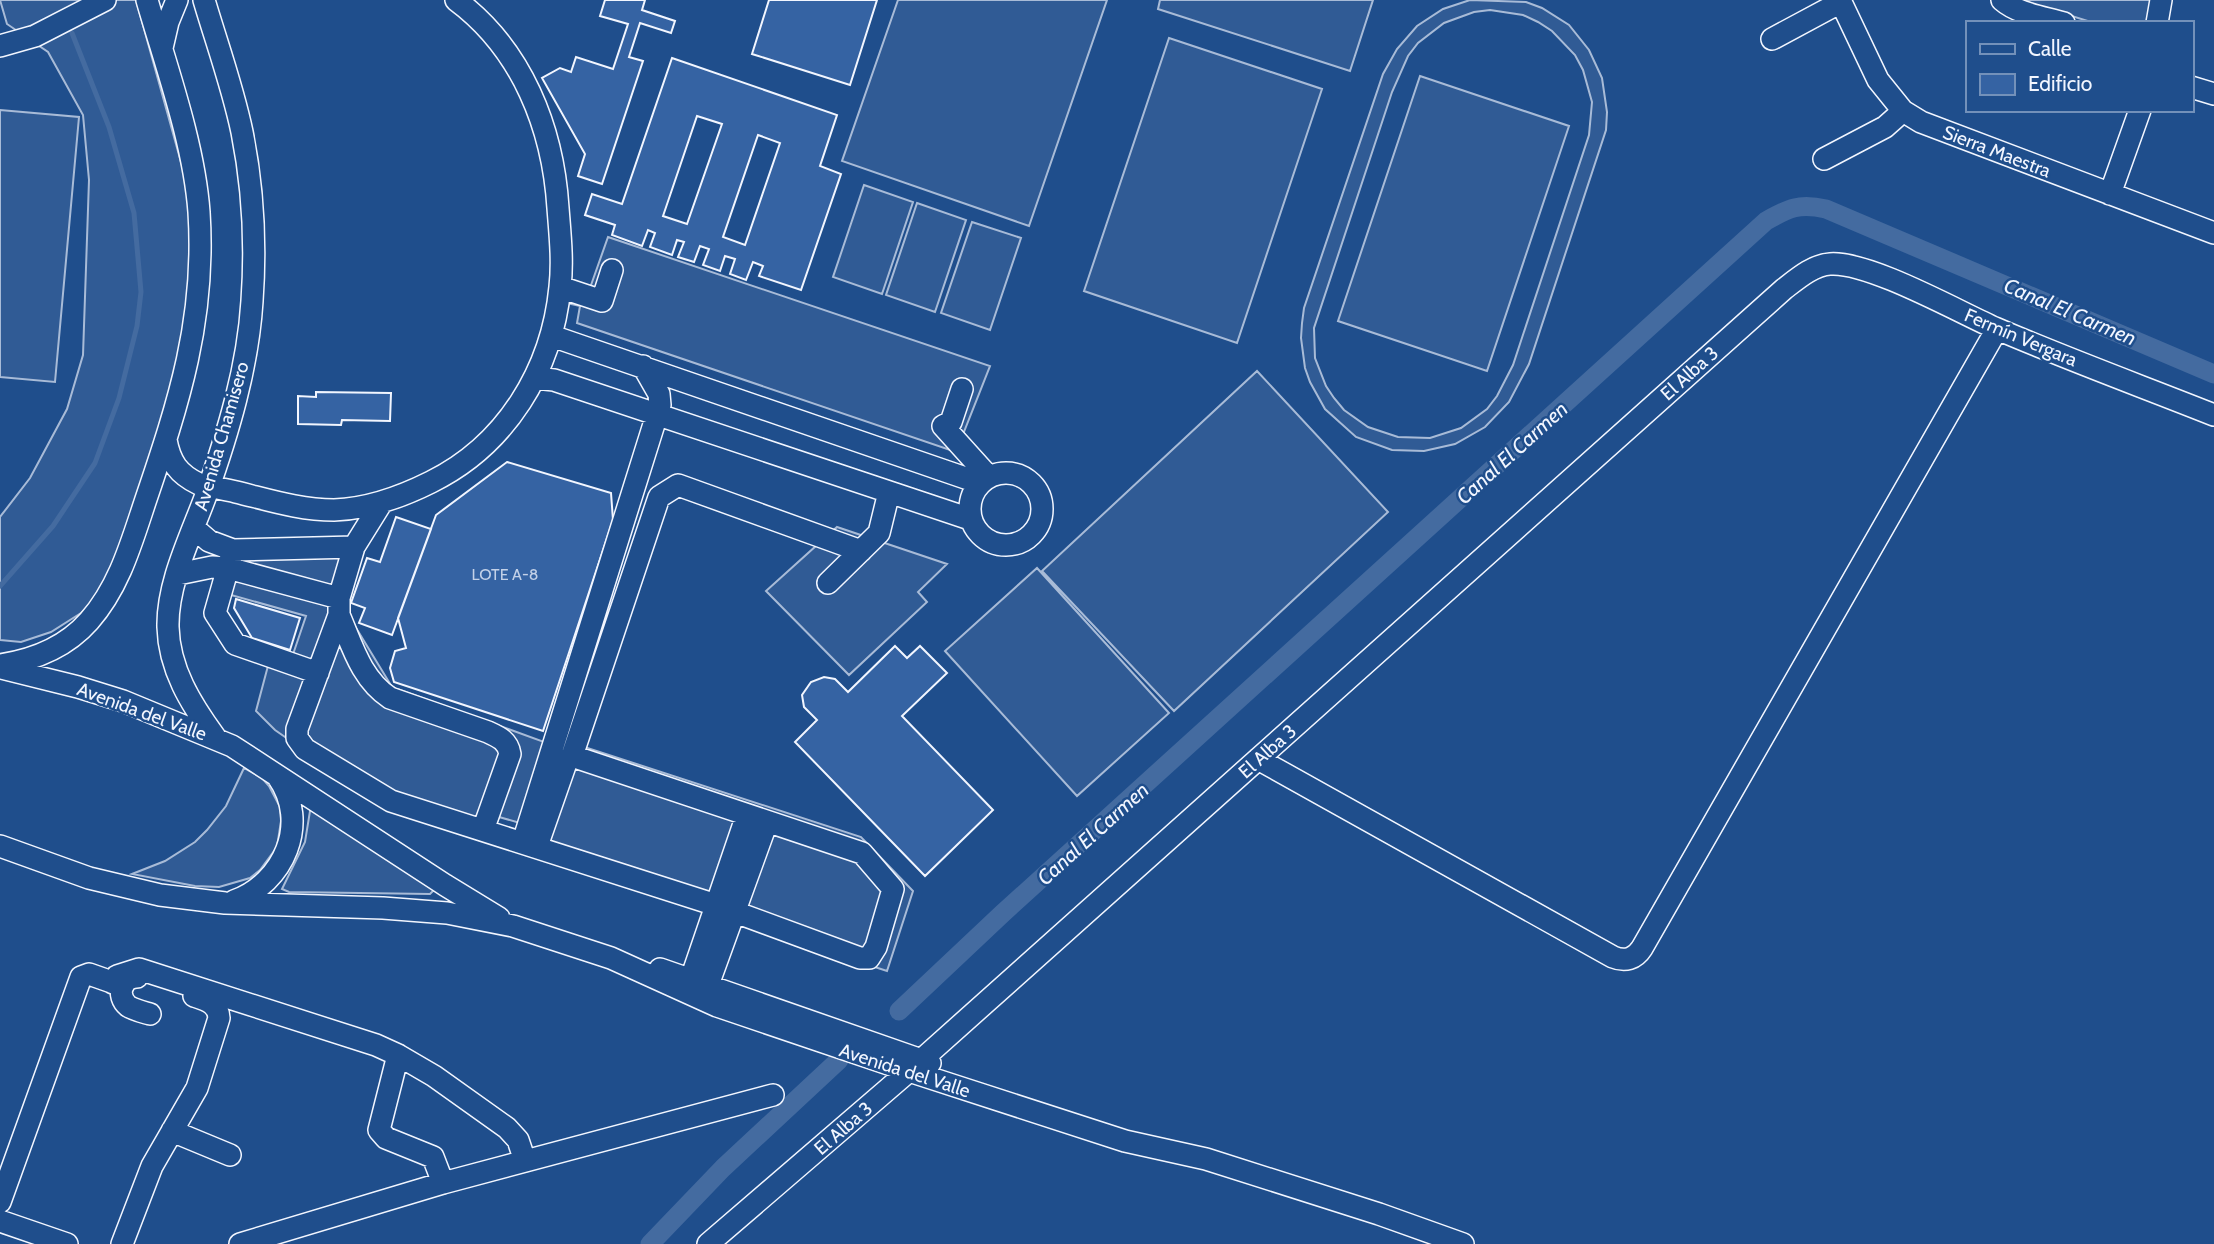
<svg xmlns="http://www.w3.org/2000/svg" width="2214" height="1244" viewBox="0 0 2214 1244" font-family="Cabin,sans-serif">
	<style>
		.built { fill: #305b95; stroke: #a8bbd7; stroke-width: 2; fill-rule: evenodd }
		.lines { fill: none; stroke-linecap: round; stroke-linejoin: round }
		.stream { stroke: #446ba0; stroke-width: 5 }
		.canal { stroke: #446ba0; stroke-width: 19 }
		.building { fill: #3563a3; stroke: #f2f6ff; stroke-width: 2; fill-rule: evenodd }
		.minor-casing { stroke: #f2f6ff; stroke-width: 24 }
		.minor { stroke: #1f4e8c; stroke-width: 21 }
		.labels { text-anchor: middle; stroke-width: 5; stroke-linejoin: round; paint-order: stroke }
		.number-label { font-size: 16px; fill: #c3d1e8 }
		.street-label { font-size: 19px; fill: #f2f6ff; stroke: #1f4e8c }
		.water-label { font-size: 21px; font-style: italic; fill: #f2f6ff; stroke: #1f4e8c }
	</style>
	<rect width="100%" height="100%" fill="#1f4e8c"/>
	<path class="built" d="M0 0H136L184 173 189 206 191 274 176 376 117 559 95 600 81 613 51 632 21 642 0 640V517L30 478 67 409 83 355 89 180 83 115 48 52 7 24Z
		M898 0H1107L1029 226 842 161Z
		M1160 0H1373L1350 71 1158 9Z
		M1470 0 1526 2 1542 8 1569 25 1589 50 1602 78 1607 112 1606 130 1529 364 1509 402 1485 427 1455 444 1424 451 1392 450 1356 437 1325 409 1310 382 1305 368 1301 338 1302 323 1304 308 1383 74 1397 49 1417 26 1443 9ZM1490 10 1523 15 1538 22 1552 31 1575 55 1583 70 1592 102 1589 135 1513 365 1497 396 1487 409 1461 428 1430 438 1398 437 1368 427 1344 410 1334 398 1326 386 1315 358 1314 328 1392 92 1408 56 1418 43 1444 23 1474 12Z
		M2021 0H2152L2149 23H2094Z
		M1169 38 1322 89 1237 343 1084 291Z
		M1420 76 1569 126 1487 371 1338 321Z
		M0 110 79 117 55 382 0 377Z
		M864 185 913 202 882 294 833 277Z
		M917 203 966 220 935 312 886 295Z
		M972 222 1021 238 990 330 941 313Z
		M608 237 990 366 956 452 577 323 580 306 571 304 574 286 590 288Z
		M1257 371 1388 512 1174 711 1042 571Z
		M837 527 947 564 918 592 927 602 849 675 766 591Z
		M235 540 367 543 344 603 347 613 392 687 547 743 520 823 499 817 491 840 387 808 275 730 256 711 269 662 288 669 306 616 217 591Z
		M1037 568 1169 713 1077 796 945 651Z
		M572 743 861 837 913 891 887 971 533 856Z
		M244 768 262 778 269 786 280 807 281 821 277 847 260 870 250 878 219 887 195 886 132 874 165 861 195 842 207 830 226 806Z
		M317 809 431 885 433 891 430 894 289 892 282 889 305 842 310 811Z"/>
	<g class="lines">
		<path class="stream" d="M0 586 53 526 95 463 119 398 137 326 141 292 134 213 109 127 72 33"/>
		<path class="canal" d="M899 1011 1003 913 1766 221C1789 208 1799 203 1826 209L2214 374
			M650 1244 723 1168 839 1060"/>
	</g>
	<path class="building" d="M605 0H645L642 10 675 21 671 33 640 23 629 57 643 61 602 184 578 176 585 154 542 78 560 68 571 72 576 57 613 69 628 24 600 16Z
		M769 0H877L850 85 752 54Z
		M672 58 837 115 820 166 841 174 801 290 759 276 763 266 753 262 746 280 730 274 735 259 725 256 720 271 703 265 709 249 700 246 694 262 678 257 684 242 677 240 672 255 650 247 655 233 648 230 642 246 612 235 615 225 585 215 592 194 622 204ZM697 116 722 124 687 224 663 216ZM758 135 780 143 745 245 723 237Z
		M316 392 391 393 390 421 342 420 341 425 298 424V396L316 397Z
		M507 462 611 493 613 520 543 731 394 682 390 668 395 651 406 648 398 618 436 515Z
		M396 517 431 529 392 635 359 623 365 608 351 603 367 558 380 562Z
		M236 599 300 618 290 650 252 638 234 608Z
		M895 646 907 658 920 646 947 673 902 716 993 810 925 876 795 742 817 720 804 707 802 695 811 682 824 677 835 679 848 692Z"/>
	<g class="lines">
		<g class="minor-casing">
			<path id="minor" d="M204 0C217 44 233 88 242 132 253 187 256 245 252 301 248 367 228 433 206 495 191 536 167 583 168 627 169 669 191 704 215 737
				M1840 0 1878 80 1903 111 1921 122 2214 233
				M2002 0C2018 14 2044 17 2064 23
				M2157 23 2161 0
				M1772 39 1841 2
				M0 46 35 36 105 0
				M162 48 168 22 177 0
				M2191 87 2214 94
				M1824 159 1885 127 1903 111
				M2110 194 2140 110
				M560 287 602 301 612 270
				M552 336 980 483
				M535 378 554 380 970 519
				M962 389 951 422 943 426 989 477
				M166 440C170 462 178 474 199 484 211 487 224 489 236 492 269 500 300 510 334 510 368 509 401 497 431 482 506 445 552 370 560 287 563 261 560 234 558 208 553 128 522 49 456 0
				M970 509a36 36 0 1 1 72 0a36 36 0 1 1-72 0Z
				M382 502 354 547 339 598V615L297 729V738L305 749 391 801 716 905 860 958H869L876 947 893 889 862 853 572 756 567 760 537 846
				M194 528 209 541 233 550 354 547
				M233 550 215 613 235 644 318 673
				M178 574 212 567 228 568 339 598
				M828 583 879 533 889 492
				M339 615C352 645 361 679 390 698L488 732C499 737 508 741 510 754L483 830
				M0 665C34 660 66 647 89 621 119 587 131 544 145 502 179 402 206 319 199 212 194 143 166 66 147 0
				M1 668 78 687 123 701 232 746 445 885 499 918
				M572 756 659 497 678 485 861 551
				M1258 759 1613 957C1625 962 1635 959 1642 948L1997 329
				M523 842 660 405 659 394 643 366
				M0 846 89 878 160 895 225 903 383 908 447 913 513 926 611 958 717 1006 909 1071 1125 1141 1206 1159 1379 1214 1463 1244
				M234 901C284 883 310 823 278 777
				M660 969 930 1063
				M137 977C121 977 116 996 128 1006 134 1010 143 1012 150 1014
				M691 979 747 815
				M113 983 117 976 139 969 376 1045 398 1055 434 1076 507 1128 518 1140 525 1161
				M708 985 767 822
				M398 1055 379 1130 386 1138 433 1157 443 1183
				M172 1131 230 1155
				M0 1202 81 977 89 974 123 986
				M0 1221 67 1244
				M122 1244 152 1166 197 1088 219 1018C218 1003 206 1000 194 996
				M240 1244 443 1183 773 1095
				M708 1244 909 1071 1784 289C1797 279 1813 265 1830 264 1868 261 1957 311 1995 328 2067 359 2141 386 2214 415"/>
		</g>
		<use href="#minor" class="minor"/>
	</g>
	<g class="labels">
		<g class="number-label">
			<text x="505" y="580">LOTE A-8</text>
		</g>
		<g class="street-label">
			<text transform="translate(1997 151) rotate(21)" y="7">Sierra Maestra</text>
			<text transform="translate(2021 337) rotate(23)" y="7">Fermín Vergara</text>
			<text transform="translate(1689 373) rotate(-42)" y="7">El Alba 3</text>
			<text transform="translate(221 436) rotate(-74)" y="7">Avenida Chamisero</text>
			<text transform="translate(142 711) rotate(20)" y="7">Avenida del Valle</text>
			<text transform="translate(1267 751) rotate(-42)" y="7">El Alba 3</text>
			<text transform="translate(905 1070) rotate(18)" y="7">Avenida del Valle</text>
			<text transform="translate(843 1128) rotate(-41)" y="7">El Alba 3</text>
		</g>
		<g class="water-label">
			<text transform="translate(2070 312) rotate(23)" y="7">Canal El Carmen</text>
			<text transform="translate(1512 453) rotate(-42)" y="7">Canal El Carmen</text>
			<text transform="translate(1093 834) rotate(-42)" y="7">Canal El Carmen</text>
		</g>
	</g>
	<rect x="1966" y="21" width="228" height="91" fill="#1f4e8c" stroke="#7391ba" stroke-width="2"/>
	<rect x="1980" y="44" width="35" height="10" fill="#1f4e8c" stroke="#7391ba" stroke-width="2"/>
	<text x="2028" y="56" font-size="21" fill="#f2f6ff">Calle</text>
	<rect x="1980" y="74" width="35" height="21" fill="#3563a3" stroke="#7391ba" stroke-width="2"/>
	<text x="2028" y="91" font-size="21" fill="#f2f6ff">Edificio</text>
</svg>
